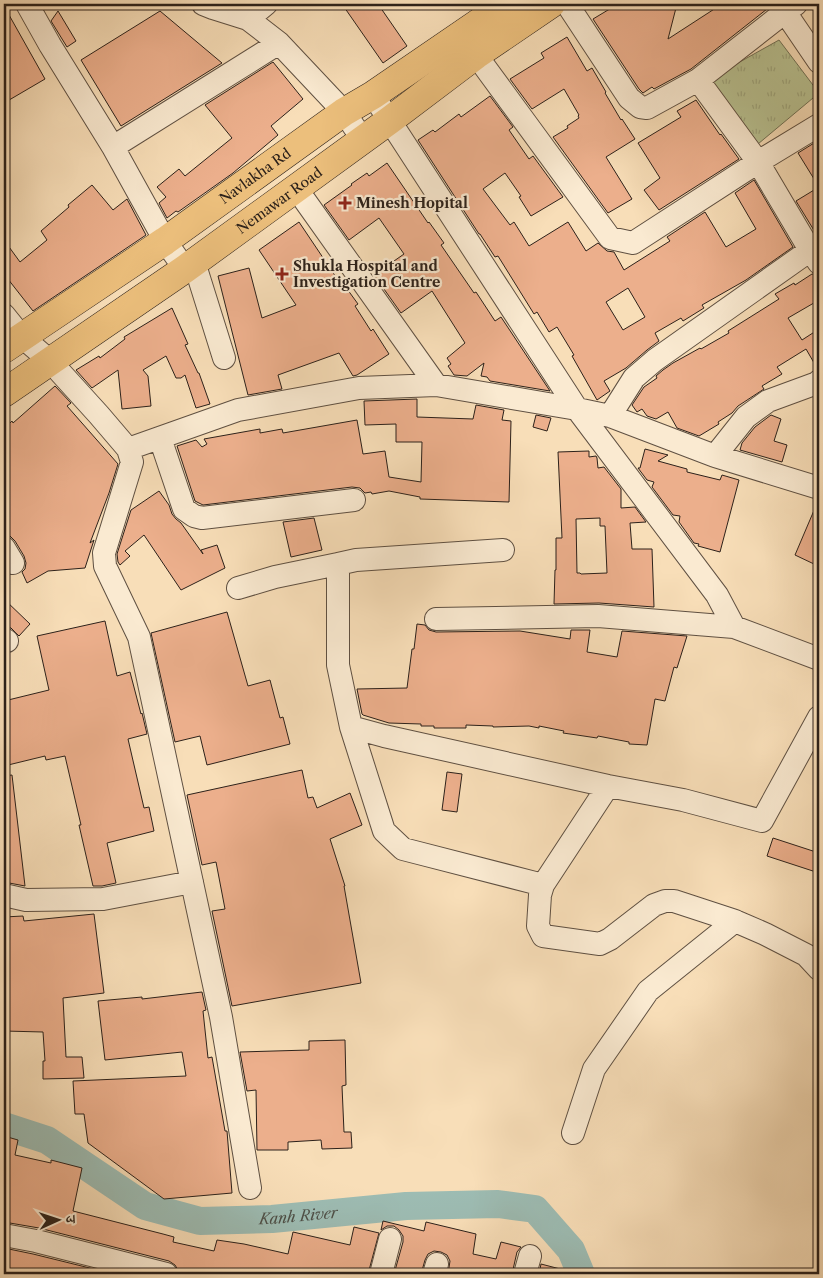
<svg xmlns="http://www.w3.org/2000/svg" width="823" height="1278" viewBox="0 0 823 1278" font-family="'Libre Caslon Text','Noto Serif Devanagari',serif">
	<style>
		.grass { fill: url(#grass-tufts); stroke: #727256 }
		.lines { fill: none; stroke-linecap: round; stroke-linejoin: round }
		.river { stroke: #9dbcb3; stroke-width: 28 }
		.building { fill: #ecaf8c; stroke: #2c211a; fill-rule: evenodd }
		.minor-casing { stroke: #5f5042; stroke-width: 24 }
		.major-casing { stroke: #2c211a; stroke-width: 29 }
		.minor { stroke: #faead1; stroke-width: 22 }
		.major { stroke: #ecbf7c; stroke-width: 28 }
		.poi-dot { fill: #8f2418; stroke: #faead1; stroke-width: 2 }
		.labels { text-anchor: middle; stroke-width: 4.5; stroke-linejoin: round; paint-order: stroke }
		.street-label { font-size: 14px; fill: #2c211a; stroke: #faead1 }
		.poi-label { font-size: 14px; font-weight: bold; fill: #2c211a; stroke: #faead1; text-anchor: start }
		.water-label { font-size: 15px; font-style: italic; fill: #4e5048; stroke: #faead1 }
	</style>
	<defs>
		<pattern id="grass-tufts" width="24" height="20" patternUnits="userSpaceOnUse" patternTransform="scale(1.25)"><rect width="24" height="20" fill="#b9c292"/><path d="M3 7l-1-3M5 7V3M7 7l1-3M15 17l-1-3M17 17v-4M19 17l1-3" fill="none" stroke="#9fa67d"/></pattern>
	</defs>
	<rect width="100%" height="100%" fill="#f8deb8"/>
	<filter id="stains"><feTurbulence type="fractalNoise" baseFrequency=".004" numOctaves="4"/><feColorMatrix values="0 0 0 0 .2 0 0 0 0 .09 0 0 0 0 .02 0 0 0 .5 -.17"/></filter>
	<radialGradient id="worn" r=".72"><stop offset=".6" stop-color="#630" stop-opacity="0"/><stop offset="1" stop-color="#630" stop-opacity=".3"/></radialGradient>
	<path class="grass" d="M779 40 819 93 752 149 704 82Z"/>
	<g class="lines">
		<path class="river" id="s1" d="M4 1126 47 1140 145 1206 200 1221 272 1219 406 1206 498 1204 535 1209 571 1250 581 1274"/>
	</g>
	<path class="building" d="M342 4H378L407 46 383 63Z
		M618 4H677L668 39 722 4H766L767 9 691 69 654 89 652 87 643 93 639 89 593 19Z
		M4 6 45 79 4 103Z
		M58 11 76 41 67 47 51 21Z
		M160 11 222 63 121 126 81 60Z
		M567 37 587 71 592 68 606 92 605 93 621 120 622 119 635 139 606 157 632 199 608 213 553 137 568 128 567 126 579 118 578 116 579 115 564 89 532 109 510 79 544 58 541 53Z
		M273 62 303 99 271 126 278 135 233 173 178 212 176 211 167 218 159 203 166 197 157 187 179 169 185 176 232 138 205 105Z
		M490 96 513 127 509 130 529 159 533 156 563 197 531 216 519 197 521 196 505 173 483 189 510 225 514 222 529 246 568 222 586 251 598 243 607 251 614 252 624 270 670 241 667 237 705 212 726 247 756 229 735 193 754 180 793 247 746 280 702 305 704 308 683 321 681 318 655 333 659 341 647 350 626 368 604 381 610 391 597 400 572 356 574 355 557 327 549 332 537 312 534 314 498 256 495 257 480 234H479L418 140 433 130 435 132 459 114 461 117ZM628 288 645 317 623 330 606 302Z
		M696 100 720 135 721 134 739 159 659 210 644 190 660 178 638 143 681 117 677 111Z
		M819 140V187L798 153Z
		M387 163 428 223 429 222 444 243 441 245 474 293 476 292 495 321 501 317 550 391 490 381 487 377 481 376 484 363 467 376 454 375 448 366 451 364 447 358 465 343 432 291 401 313 374 275 404 254 379 218 349 240 324 205 352 185 351 184 367 173 369 176Z
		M92 185 113 210 127 199 146 235 33 311 4 274V240L20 262 47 240 41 231 69 207 68 205Z
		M819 187V231L815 232 796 201Z
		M299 222 340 283 342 282 358 304 355 306 371 331 373 329 389 354 357 375 353 376 339 353 278 375 282 389 248 395 218 276 249 268 262 318 296 305 259 250Z
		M812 274 819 276V300L788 318 802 340 819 329V368H817L806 349 777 367 782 374 762 386 764 389 738 406 732 413 718 422 719 424 699 436 677 428 668 412 656 419 647 416 642 409 637 412 632 405 644 387 657 378 656 376 663 370 673 363 700 348 701 349 729 333 728 331 779 299 775 294 794 283 795 285Z
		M172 308 188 344 185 345 198 373H199L210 404 196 408 185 375 181 378H176L166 356 143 370 148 376 151 406 122 409 118 370 92 388 76 370 99 356 100 358 125 339 124 337Z
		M55 386 71 403 67 406 118 464 109 493 90 543 94 540 85 568 48 571 27 583 22 572 25 569 26 563 24 556 15 541 10 536 4 535V429L12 421 13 423Z
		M417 399V417L473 419 476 405 504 410 502 420 511 421 509 502 420 499V497L389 491 372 494 371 492 365 493 360 488 352 487 203 505 195 501 177 446 196 440 202 447 207 444 204 439 260 429V433L282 429 283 433 357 420 363 454 385 451 389 477 421 482 422 442H396V424L365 425 364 401Z
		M536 415 551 418 547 431 533 427Z
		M771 415 781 419 774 441 787 445 782 462 740 450 742 443 755 427Z
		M645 449 668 455 658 461 687 469V472L720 480 722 475 739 480 720 552 698 546 699 544 694 543 679 522 680 516 673 515 652 487 654 482 647 480 638 468H640Z
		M589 451V457L596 456 597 458 598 468 604 467 621 489V508L635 507 646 522 630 523 632 549H652L654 607 599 603 554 604 555 570H556V538H562L558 452ZM600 518V526H605L607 573 581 574 580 573H577L576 519Z
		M159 491 169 505 172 514 176 519 181 523 203 554 201 550 217 545 225 568 181 590 144 535 125 551 130 556 120 565 118 562 117 554 131 510Z
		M818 501H819V552L814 564 795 555Z
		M314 518 322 550 291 557 283 522Z
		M4 599 30 624 19 636 11 628 4 626Z
		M227 612 248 686 270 680 280 718 283 717 290 744 207 765 200 736 175 742 151 633Z
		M105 621 117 676 130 672 141 714 142 713 147 734 128 739 144 808 149 807 154 831 107 843 116 883 102 886H93L79 825H81L65 756 46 760 45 756 4 766V701L49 690 37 636Z
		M417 624 425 625 429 630 436 632 520 631 570 639 571 630H590L587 652 617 657 622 631 687 636 677 668 674 667 665 701 655 699 647 745 629 744V742L598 736 597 738 577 735 563 733 564 731 539 726V728L529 726 493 727V726L466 725V728H434V726H421V724L389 723 363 715 362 714 357 689 407 688 412 649H414Z
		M302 770 308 798 313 797 317 808 350 793 362 825 330 839 345 886H344L361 983 232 1006 212 911 225 909 216 862 202 865 187 795Z
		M447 772 462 774 457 812 442 810Z
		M12 775 25 886 4 882V776Z
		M773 838 819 853V873L767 856Z
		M94 914 104 993 63 998 66 1057H82L84 1078 43 1079V1061H45L43 1032 4 1031V917L23 916 24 921Z
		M202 992 206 1010 203 1011 208 1058 212 1057 225 1131H227L232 1193 164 1199 88 1143 84 1114H75L73 1081 186 1076 182 1052 105 1060 98 1001 142 997V999Z
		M345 1040 346 1085 342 1086 344 1132H351L352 1148 322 1149 321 1140 288 1142V1150H257L256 1090 247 1091 240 1052 309 1050V1041Z
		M4 1136 18 1140 15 1155 51 1163V1160L82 1168 73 1211 163 1234 174 1237 173 1242 214 1251 217 1240 244 1244 288 1254 293 1232 350 1245 354 1227 379 1233 368 1274H179L178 1270 175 1265 169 1261 39 1228 4 1222Z
		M383 1221 424 1231 426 1222 476 1234 473 1254 496 1259 501 1242 521 1247 517 1252 512 1274H448L450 1261 447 1255 441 1252 434 1251 428 1254 425 1260 421 1274H394L403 1242V1236L399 1230 394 1226H387L381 1230Z
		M4 1248 33 1254 114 1274H4Z
		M541 1264 564 1270 563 1274H539Z"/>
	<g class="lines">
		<g class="minor-casing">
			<path id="minor" d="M27 4 50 45 113 147 165 241 185 269
				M203 4 213 8 248 19 279 43 344 112 363 140
				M567 4 629 98 640 107 647 108 698 80 785 12 779 4
				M796 4 785 12 819 62
				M248 19 266 4
				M476 55 610 238 633 243 758 162 810 250 819 263
				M698 80 758 162 819 125
				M373 95 577 409 610 416 715 456
				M113 147 279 43
				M296 188 436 385
				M194 262 224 358
				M4 315 21 336 50 361 99 415 128 449 132 462 104 553 105 566 139 637 221 1017 250 1188
				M819 381 817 383 768 401 746 417 715 456 819 488
				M610 416 634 378 655 360 819 244
				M160 438 184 509 194 516 202 518 354 500
				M128 449 238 410 359 388 436 385 577 409 717 595 734 627
				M4 548 13 563
				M503 550 356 560 338 564V665L351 727 384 736 608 786 683 800 762 821 819 717
				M238 588 275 577 338 564
				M436 619 598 616 734 627 819 659
				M4 639 7 641
				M351 727 384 831 403 849 543 885
				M608 786 543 885 540 895 538 926 543 936 600 944 610 939 654 905 665 901H674L735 921
				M4 895 26 900 103 899 192 882
				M573 1133 594 1069 648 991 735 921 765 934 806 955 819 969
				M4 1235 36 1241 166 1274
				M381 1274 390 1239
				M434 1274 437 1264
				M525 1274 530 1256"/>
		</g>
		<g class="major-casing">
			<g id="major">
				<path id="s2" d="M4 349 165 241 344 112 373 95 506 4"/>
				<path id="s3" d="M4 393 185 269 390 120 476 55 551 4"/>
			</g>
		</g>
		<use href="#minor" class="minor"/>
		<use href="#major" class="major"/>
	</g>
	<g class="poi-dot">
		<path d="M342.5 195.5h5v5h5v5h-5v5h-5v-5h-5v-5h5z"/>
		<path d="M279.5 266.5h5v5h5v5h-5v5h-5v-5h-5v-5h5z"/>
	</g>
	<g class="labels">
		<g class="street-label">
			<text dy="5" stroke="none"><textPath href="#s2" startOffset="305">Navlakha Rd</textPath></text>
			<text dy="5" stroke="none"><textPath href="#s3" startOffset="336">Nemawar Road</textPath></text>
		</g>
		<g class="poi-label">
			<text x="356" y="208">Minesh Hopital</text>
			<text x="293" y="271">Shukla Hospital and<tspan x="293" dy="16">Investigation Centre</tspan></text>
		</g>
		<g class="water-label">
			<text dy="5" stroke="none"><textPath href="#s1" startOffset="319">Kanh River</textPath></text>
		</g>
	</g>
	<rect width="823" height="1278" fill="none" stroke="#f8deb8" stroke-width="20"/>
	<rect x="5" y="5" width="813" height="1268" fill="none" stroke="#2c211a" stroke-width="2.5"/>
	<rect x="10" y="10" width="803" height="1258" fill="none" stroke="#2c211a"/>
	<g transform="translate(58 1220) rotate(87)" stroke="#faead1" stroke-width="4" paint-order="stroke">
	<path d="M0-4L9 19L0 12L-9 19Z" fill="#2c211a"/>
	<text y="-8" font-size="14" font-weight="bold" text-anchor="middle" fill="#2c211a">उ</text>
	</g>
	<rect width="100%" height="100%" filter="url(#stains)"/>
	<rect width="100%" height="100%" fill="url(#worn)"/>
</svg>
